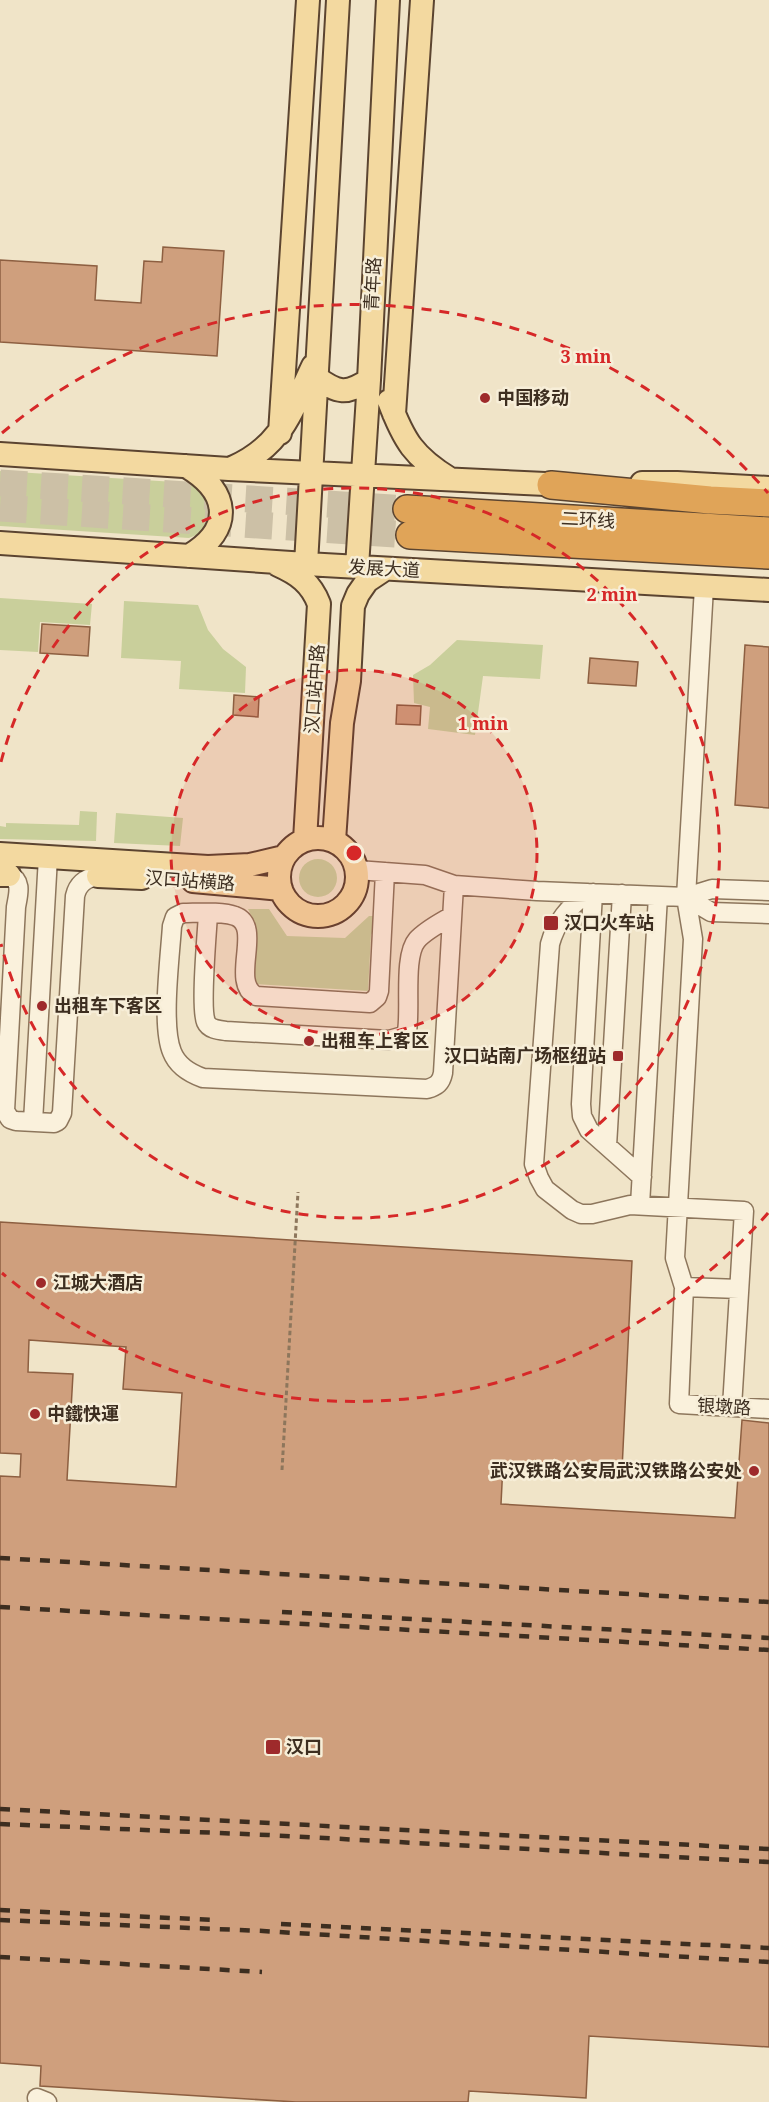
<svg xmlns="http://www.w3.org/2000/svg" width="769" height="2102" viewBox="0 0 769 2102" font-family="'Noto Serif','Noto Sans SC',serif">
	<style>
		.green { fill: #c9cf9b }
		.building { fill: #cf9f7d; stroke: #8d5f41; stroke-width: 1.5; fill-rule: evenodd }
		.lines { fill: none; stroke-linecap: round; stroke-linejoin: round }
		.highway-tunnel { stroke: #ccc0a6; stroke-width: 27; stroke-dasharray: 27 14; stroke-linecap: butt }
		.minor-casing { stroke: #8d765c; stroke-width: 21 }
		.major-casing { stroke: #5b4430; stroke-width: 26 }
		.highway-casing { stroke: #5b4430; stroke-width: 30 }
		.path { stroke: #8d765c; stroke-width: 3; stroke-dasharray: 4.5 3; stroke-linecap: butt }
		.minor { stroke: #faf1dc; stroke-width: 18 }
		.major { stroke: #f3d9a0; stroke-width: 22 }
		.highway { stroke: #e0a458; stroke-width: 27 }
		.rail { stroke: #3d2e20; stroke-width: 4.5; stroke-dasharray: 10 10; stroke-linecap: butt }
		.ring { fill: none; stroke: #d62828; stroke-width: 3; stroke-dasharray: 10 8 }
		.poi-dot { fill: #9e2a2b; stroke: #f7eed8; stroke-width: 2 }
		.labels { text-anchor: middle; stroke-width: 5; stroke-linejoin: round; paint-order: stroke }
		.street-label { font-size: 18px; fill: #3d2e20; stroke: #f7eed8 }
		.poi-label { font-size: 18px; font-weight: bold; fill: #3d2e20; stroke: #f7eed8; text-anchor: start }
		.centre { fill: #d62828; stroke: #f7eed8; stroke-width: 3 }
		.ring-label { font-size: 18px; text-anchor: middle; font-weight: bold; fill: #d62828; stroke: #f7eed8; stroke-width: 5; stroke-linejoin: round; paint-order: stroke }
	</style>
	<rect width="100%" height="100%" fill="#f0e4c8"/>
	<path class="green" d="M0 471 191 483 207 495 213 518 201 533 189 538 0 526Z
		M0 598 92 604 90 625 40 622 38 652 0 650Z
		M124 601 198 605 208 630 223 649 246 667 245 693 179 689 181 661 121 658Z
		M457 640 543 645 540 679 483 676 475 735 428 729 430 707 414 703 413 675 430 665Z
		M80 811 97 812 96 841 0 839V826L6 827V823L79 825Z
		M116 813 183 818 180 846 114 843Z
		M299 878a19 19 0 1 1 38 0a19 19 0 1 1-38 0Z
		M248 909H269L287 936 345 938 369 916H384L371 935 368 991 254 984 255 923Z"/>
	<path class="building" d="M163 247 224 251 217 356 0 342V260L97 266 95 300 141 303 144 261 162 262Z
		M42 624 90 627 88 656 40 653Z
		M745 645 769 647V808L735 805Z
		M590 658 638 662 636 686 588 683Z
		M234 695 259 697 258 717 233 715Z
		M397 705 421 706 420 725 396 724Z
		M0 1222 632 1261 622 1470 503 1464 501 1504 735 1518 742 1420 769 1423V2047L589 2036 586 2098 469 2091 468 2102H296L40 2086 41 2066 0 2063V1476L20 1477 21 1454 0 1453ZM29 1340 126 1347 123 1389 182 1393 176 1487 67 1480 73 1374 28 1372Z"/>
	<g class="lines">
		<path class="highway-tunnel" d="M0 483 407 509
			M0 508 410 535"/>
		<g class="minor-casing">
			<path id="minor" d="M704 587 686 897 693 939 675 1258 684 1287 679 1404 769 1409
				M357 870 425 875 454 885 537 891 686 897 712 889 769 891
				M385 872 379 991 377 997 370 1003 256 996C229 982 264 926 235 916 222 911 197 913 183 913L175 917 172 926C170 957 161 1026 172 1052 177 1065 189 1073 203 1078L427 1089C437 1086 441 1083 443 1073L454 885
				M9 875C23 881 18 895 16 907L5 1111 10 1119 16 1121 54 1123 58 1121 62 1113 75 896C78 883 86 878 98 876
				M587 893C569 907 556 922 550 944L534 1164 539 1178 545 1189 572 1210 581 1214H592L630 1205 744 1211 732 1407
				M593 893 581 1104 582 1116 589 1130 642 1177
				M686 897 711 912 769 914
				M208 914C207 933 200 1008 206 1022 209 1029 218 1030 226 1031L389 1040 403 1036 407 1031C411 1009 403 956 417 940 426 930 440 923 452 916
				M33 1122 48 857
				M607 1146 622 894
				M640 1205 658 896
				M684 1287 739 1289
				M37 2098 47 2102"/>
		</g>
		<g class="major-casing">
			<path id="major" d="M317 378C338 393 346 395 369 380
				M389 401C404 441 414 457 450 479
				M394 414 422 0
				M280 433 308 0
				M0 454 229 469 567 485
				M186 466C230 492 234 529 189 556
				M232 468C282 446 291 412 313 366
				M642 483H677L769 488
				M0 543 306 564 769 590
				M306 564 338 0
				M278 565C298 574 311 583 319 604L305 840
				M357 567 369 380 388 0
				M279 877a39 39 0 1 1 78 0a39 39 0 1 1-78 0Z
				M334 841 342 723 349 681 353 606 358 594 367 581 385 569
				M0 854 208 867 250 865 284 857
				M0 875H9
				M98 876 142 878
				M193 881 281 889"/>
		</g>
		<g class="highway-casing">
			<path id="highway" d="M551 485 710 500 769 503
				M407 509 769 531
				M410 535 769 555"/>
		</g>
		<path class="path" d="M282 1470 298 1192"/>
		<use href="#minor" class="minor"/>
		<use href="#major" class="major"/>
		<use href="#highway" class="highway"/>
		<path class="rail" d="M0 1558 769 1602
			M0 1607 769 1650
			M282 1612 769 1638
			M0 1809 769 1849
			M0 1824 268 1835 769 1862
			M0 1910 215 1920
			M0 1920 263 1931 769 1962
			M281 1924 769 1948
			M0 1957 262 1972"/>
	</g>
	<circle cx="354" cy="853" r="183" fill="#d62828" fill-opacity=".12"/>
	<g class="ring">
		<circle cx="354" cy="853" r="183"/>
		<path d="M1 762A365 365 0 1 1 1 944"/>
		<path d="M768 1213A548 548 0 0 1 2 1273M2 433A548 548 0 0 1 768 493"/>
	</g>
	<g class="poi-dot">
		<circle cx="485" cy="398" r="6"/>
		<rect x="543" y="915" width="16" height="16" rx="3"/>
		<circle cx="42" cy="1006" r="6"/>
		<circle cx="309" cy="1041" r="6"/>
		<rect x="612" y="1050" width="12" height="12" rx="3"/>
		<circle cx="41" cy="1283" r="6"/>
		<circle cx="35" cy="1414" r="6"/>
		<circle cx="754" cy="1471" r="6"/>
		<rect x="265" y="1739" width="16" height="16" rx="3"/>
	</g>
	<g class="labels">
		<g class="street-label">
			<text transform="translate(373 284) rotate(-87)" y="6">青年路</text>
			<text transform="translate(588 520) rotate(3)" y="6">二环线</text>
			<text transform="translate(384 569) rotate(3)" y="6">发展大道</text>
			<text transform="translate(315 689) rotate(-86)" y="6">汉口站中路</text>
			<text transform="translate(190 881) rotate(4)" y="6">汉口站横路</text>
			<text transform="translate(724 1407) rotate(3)" y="6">银墩路</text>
		</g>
		<g class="poi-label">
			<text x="497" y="404">中国移动</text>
			<text x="564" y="929">汉口火车站</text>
			<text x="54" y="1012">出租车下客区</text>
			<text x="321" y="1047">出租车上客区</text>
			<text x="606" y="1062" text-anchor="end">汉口站南广场枢纽站</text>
			<text x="53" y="1289">江城大酒店</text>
			<text x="47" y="1420">中鐵快運</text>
			<text x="742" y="1477" text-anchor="end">武汉铁路公安局武汉铁路公安处</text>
			<text x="286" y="1753">汉口</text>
		</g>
	</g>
	<circle cx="354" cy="853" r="9" class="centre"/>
	<g class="ring-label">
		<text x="586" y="363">3 min</text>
		<text x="612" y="601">2 min</text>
		<text x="483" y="730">1 min</text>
	</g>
</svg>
